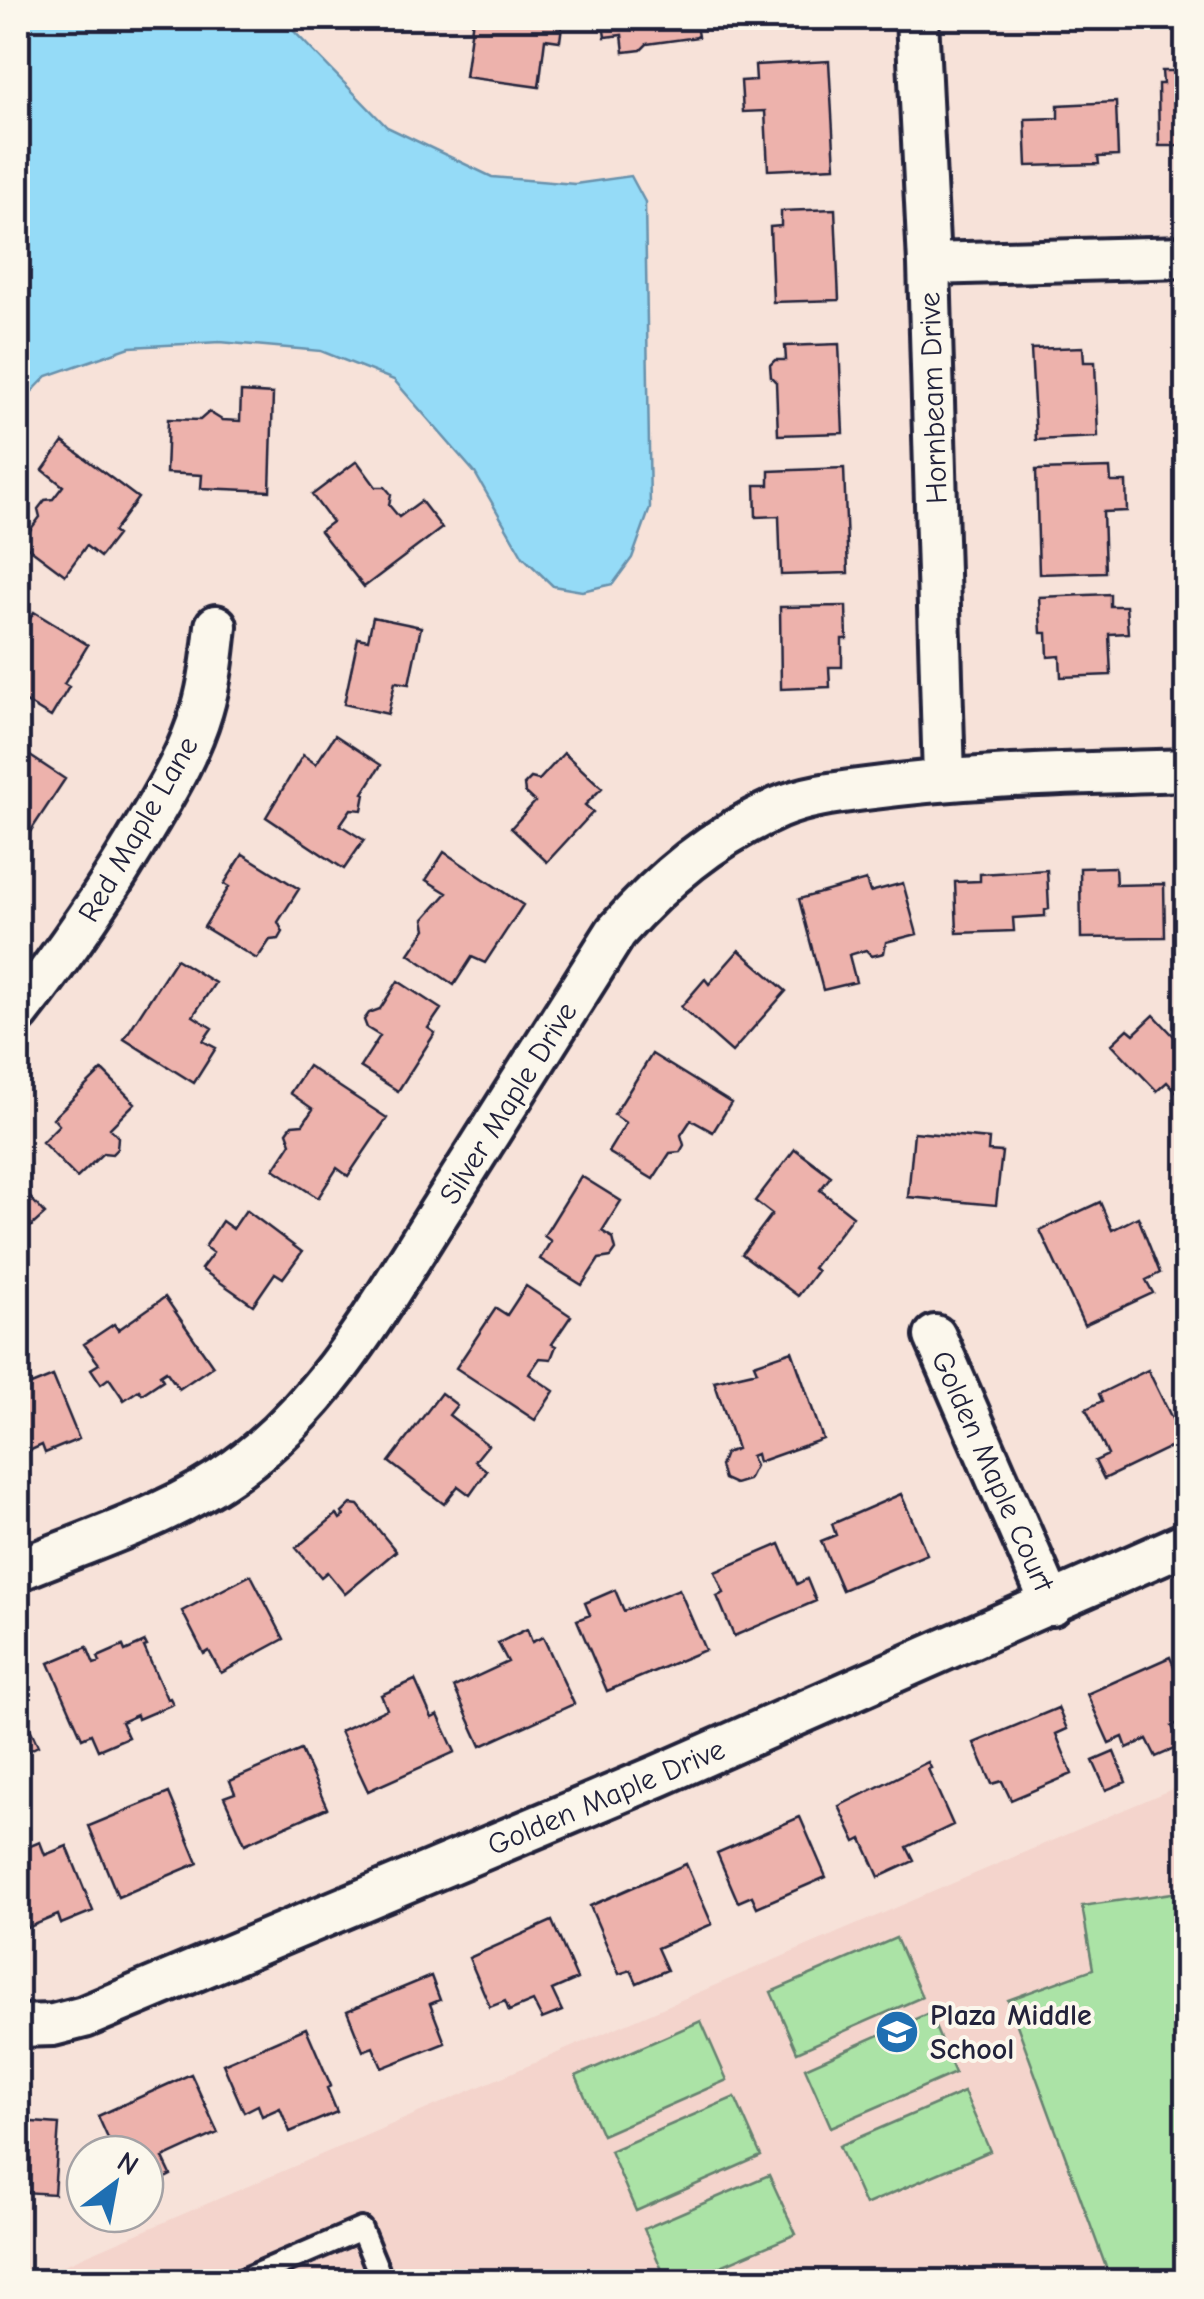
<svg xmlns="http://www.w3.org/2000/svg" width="1204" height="2299" viewBox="0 0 1204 2299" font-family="'Comic Neue',sans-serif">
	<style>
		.built { fill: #f4d4cc }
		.green { fill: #abe3a6; stroke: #668270; stroke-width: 2.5 }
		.water { fill: #95dbf7; stroke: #6791ac; stroke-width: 2.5 }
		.building { fill: #edb2ac; stroke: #22223b; stroke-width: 2.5 }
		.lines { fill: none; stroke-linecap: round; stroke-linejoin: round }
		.lane-casing { stroke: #22223b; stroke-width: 28 }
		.street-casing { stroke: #22223b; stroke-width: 48 }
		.lane { stroke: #fbf7ec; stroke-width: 20 }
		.street { stroke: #fbf7ec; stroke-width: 40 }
		.labels { text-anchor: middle; stroke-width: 8; stroke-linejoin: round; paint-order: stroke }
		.street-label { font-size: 30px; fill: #22223b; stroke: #fbf7ec }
		.poi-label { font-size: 30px; font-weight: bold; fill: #22223b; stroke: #fbf7ec; text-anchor: start }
	</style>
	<rect width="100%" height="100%" fill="#f7e2d9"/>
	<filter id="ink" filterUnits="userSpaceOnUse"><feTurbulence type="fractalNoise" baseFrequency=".01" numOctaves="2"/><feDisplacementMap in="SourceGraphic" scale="20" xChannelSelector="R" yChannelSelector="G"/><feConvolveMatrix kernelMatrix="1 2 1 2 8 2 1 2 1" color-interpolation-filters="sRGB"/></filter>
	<g filter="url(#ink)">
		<path class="built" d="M1186 1783V2281H27Z"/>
		<path class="green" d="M1186 1891V2281H1111L1008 2000 1093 1969 1082 1906Z
			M896 1938 922 1997 797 2052 771 1992Z
			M929 2013 955 2073 831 2127 805 2068Z
			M701 2021 727 2080 602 2135 576 2076Z
			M964 2092 990 2151 865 2205 839 2146Z
			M735 2097 761 2156 636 2211 610 2151Z
			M769 2175 796 2234 686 2281H667L644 2229Z"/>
		<path class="water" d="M18 18H281L387 127 492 177 575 184 631 176 645 202 650 508 632 558 613 584 582 591 553 586 523 557 475 473 394 380 321 351 220 342 130 347 47 376 18 406Z"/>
		<path class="building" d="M473 18H563L560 41 545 39 539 87 465 77Z
			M602 18H695L698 37 647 44 641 50 624 52 622 35 605 37Z
			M829 61 835 167 768 170 765 111 743 112 741 81 756 80 755 65Z
			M1162 71H1186V146H1159L1158 84H1163Z
			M1116 102 1118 156 1098 157 1099 164 1027 166 1025 119 1058 118V105Z
			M835 209 839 300 773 302 770 227 781 226V211Z
			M839 344 843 433 778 435 776 382 771 377 770 365 775 360H786L785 346Z
			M1083 347 1084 362H1095L1098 437 1036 440 1031 349Z
			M241 392 273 394 270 491 201 488 202 475 166 473 168 419 200 420 209 412 222 420 240 421Z
			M1186 426V493L1177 494 1174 427Z
			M63 442 138 498 113 532 117 535 100 557 86 546 65 575 21 542 40 517 38 509 45 500 53 499 63 486 43 470Z
			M357 461 376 487H385L391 494 389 505 399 517 421 501 442 528 364 587 320 531 332 522 312 495Z
			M844 468 848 573 781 575 779 516 756 517 755 485H769V471Z
			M1110 468 1111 482H1126L1127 511 1103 512 1105 572 1039 574 1036 470Z
			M1110 594V606H1126L1128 633 1109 634 1111 675 1061 677 1060 656 1048 657 1047 633H1041L1039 597Z
			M846 606 847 639H842V667H829L830 687 781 689 780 607Z
			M34 612 88 645 64 684 69 687 51 717 18 697V631L23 630Z
			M373 617 421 627 409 684 395 682 388 714 344 704 358 638 368 640Z
			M335 735 381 765 363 793 365 794 362 810 351 809 340 825 364 840 344 869 266 817 303 755 316 764Z
			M18 748 65 779 26 838 18 832Z
			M564 753 602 788 585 805 593 812 547 862 511 828 535 802 525 793 524 785 531 778 539 780Z
			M444 852 523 905 485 963 472 957 454 985 409 954 426 929 424 919 447 893 426 880Z
			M243 854 299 889 278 922 283 932 279 939 270 940 257 959 204 927 229 887 224 884Z
			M1115 867 1116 885 1164 884 1165 937 1081 938 1080 868Z
			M1047 870 1049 909 1045 910V916L1013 918 1014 931 957 933 955 882 980 881V874Z
			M866 880 870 892 903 883 917 934 886 942 884 953 872 956 866 950 849 955 856 982 823 990 799 899Z
			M739 950 786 991 732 1052 681 1007 705 979 709 984Z
			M176 959 215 983 193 1016 212 1028 203 1041 216 1048 194 1083 124 1039Z
			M398 981 441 1009 428 1028 435 1033 398 1091 360 1067 380 1036 367 1028 364 1020 369 1013 380 1009Z
			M1154 1015 1186 1049V1103L1167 1082 1157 1091 1112 1044 1128 1029 1134 1034Z
			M652 1054 731 1103 713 1132 691 1120 681 1135 684 1145 680 1152 670 1153 653 1179 608 1152 626 1123 614 1115Z
			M308 1066 387 1118 348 1176 337 1168 318 1198 274 1169 291 1143 287 1132 292 1125 303 1124 313 1109 290 1093Z
			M102 1070 135 1103 110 1128 118 1137 117 1149 112 1154 103 1153 77 1178 42 1142 59 1125 53 1118Z
			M914 1132 989 1139 988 1151 1002 1152 996 1205 908 1197Z
			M795 1149 831 1176 820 1190 853 1216 813 1268 817 1271 798 1296 742 1254 772 1214 755 1201Z
			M581 1176 621 1201 602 1231 613 1238 616 1250 611 1257 599 1259 582 1285 540 1259 551 1241 544 1236Z
			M18 1184 45 1214 27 1230 29 1244 23 1249H18Z
			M1100 1202 1112 1230 1138 1217 1160 1273 1146 1280 1153 1293 1084 1325 1040 1230Z
			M246 1210 302 1252 283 1278 275 1273 253 1305 201 1269 213 1253 205 1247 222 1221 233 1229Z
			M526 1286 571 1316 552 1344 556 1346 551 1359 540 1358 529 1374 554 1391 535 1420 456 1368 496 1308 507 1315Z
			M165 1297 213 1366 179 1389 166 1371 160 1375 163 1380 142 1394 139 1390 124 1400 109 1378 101 1384 91 1369 99 1364 84 1344 114 1324 118 1330Z
			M792 1351 823 1439 758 1462 756 1454 751 1456 755 1466 748 1480 735 1484 724 1479 720 1466 725 1453 737 1449 714 1381 757 1371 754 1364Z
			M1148 1370 1183 1441 1104 1479 1095 1461 1108 1455 1086 1409 1102 1401 1099 1394Z
			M27 1374 31 1385 53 1376 79 1439 45 1453 42 1445 18 1456V1378Z
			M441 1393 457 1405 449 1415 488 1445 475 1461 487 1471 470 1495 458 1486 444 1504 389 1462Z
			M901 1494 927 1554 842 1590 821 1541 836 1535 832 1524Z
			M351 1504 358 1505 396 1551 345 1594 327 1572 321 1577 296 1548 337 1514 340 1519 344 1516 342 1513Z
			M780 1544 797 1584 807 1579 816 1601 734 1636 717 1596 724 1593 715 1572Z
			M251 1575 284 1639 221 1673 209 1651 204 1654 182 1611Z
			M679 1589 705 1650 607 1691 577 1620 590 1615 585 1603 615 1590 624 1611Z
			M527 1629 532 1642 543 1637 574 1704 481 1746 454 1687 508 1662 498 1643Z
			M145 1642 147 1646 144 1647 167 1699 170 1698 173 1704 138 1719 137 1715 121 1722 128 1737 98 1750 91 1734 82 1738 49 1663 87 1647 94 1664 100 1662 98 1657 123 1646 125 1651Z
			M1170 1657 1186 1694V1719L1172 1726 1181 1746 1156 1757 1147 1739 1127 1748 1123 1737 1109 1743 1087 1694Z
			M415 1680 432 1718 438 1715 455 1752 368 1791 340 1731 387 1709 381 1695Z
			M18 1702 38 1746 18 1756Z
			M1058 1708 1067 1729 1056 1734 1072 1774 1011 1800 1002 1781 992 1784 974 1743Z
			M301 1750 327 1808 245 1844 224 1797 235 1793 230 1781Z
			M1114 1752 1126 1782 1106 1790 1093 1761Z
			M928 1762 931 1768 928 1769 953 1825 907 1847 914 1861 879 1877 862 1839 856 1842 839 1806Z
			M169 1793 198 1863 118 1897 89 1826Z
			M800 1817 826 1877 757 1907 752 1896 738 1902 717 1853Z
			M40 1842 45 1855 67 1846 93 1911 61 1924 58 1915 20 1931 18 1851Z
			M686 1864 712 1924 657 1948 667 1970 637 1983 631 1970 619 1974 590 1906Z
			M552 1921 577 1979 552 1990 562 2011 542 2019 533 2001 509 2011 505 2001 490 2007 469 1958Z
			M431 1976 440 2000 430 2004 445 2043 382 2068 373 2047 363 2051 347 2011Z
			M306 2028 331 2086 327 2088 337 2112 290 2132 280 2108 262 2116 258 2105 244 2112 223 2064Z
			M191 2074 218 2133 163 2158 171 2175 145 2188V2154H115L98 2116Z
			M18 2121 59 2124 54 2194 24 2192 23 2208 18 2207Z"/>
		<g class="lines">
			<g class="lane-casing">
				<path id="lane" d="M238 2282 361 2229 383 2282"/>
			</g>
			<g class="street-casing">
				<path id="street" d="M917 18 929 264 944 779
					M929 264 1186 257
					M18 1013C66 952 109 889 148 822 169 786 190 751 202 710 210 683 213 655 216 626
					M935 1336 1052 1605
					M18 1570C90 1540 173 1515 237 1468 328 1401 379 1307 438 1214 497 1120 557 1026 616 932 663 879 712 837 778 808 808 795 842 792 874 788 978 774 1082 774 1186 770
					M18 2026 53 2025 84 2017 658 1776 1186 1543"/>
			</g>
			<use href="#lane" class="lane"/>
			<use href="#street" class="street"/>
		</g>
	</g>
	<defs>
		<g id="school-disc" transform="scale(2.25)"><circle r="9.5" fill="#1f6fb2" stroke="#fbf7ec"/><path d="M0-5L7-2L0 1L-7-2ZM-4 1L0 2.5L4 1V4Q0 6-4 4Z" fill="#fff"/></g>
	</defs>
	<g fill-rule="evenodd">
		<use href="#school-disc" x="897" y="2032"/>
	</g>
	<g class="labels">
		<g class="street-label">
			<text transform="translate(933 398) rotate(-92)" y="10">Hornbeam Drive</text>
			<text transform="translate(138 829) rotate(-60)" y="10">Red Maple Lane</text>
			<text transform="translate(508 1103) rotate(-58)" y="10">Silver Maple Drive</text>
			<text transform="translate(993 1471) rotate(66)" y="10">Golden Maple Court</text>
			<text transform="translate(606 1797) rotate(-23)" y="10">Golden Maple Drive</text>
		</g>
		<g class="poi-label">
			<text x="930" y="2025">Plaza Middle<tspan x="930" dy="34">School</tspan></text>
		</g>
	</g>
	<rect width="1204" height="2299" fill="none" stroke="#fbf7ec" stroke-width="60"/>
	<rect x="30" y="30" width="1144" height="2239" fill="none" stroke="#22223b" stroke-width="4" filter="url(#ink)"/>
	<g transform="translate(115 2184) rotate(32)"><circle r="48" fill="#fbf7ec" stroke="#a4a2a5" stroke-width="2.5"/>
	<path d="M0-8L18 38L0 25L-18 38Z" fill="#1f6fb2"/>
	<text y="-15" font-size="28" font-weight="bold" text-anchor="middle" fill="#22223b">N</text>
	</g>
</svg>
